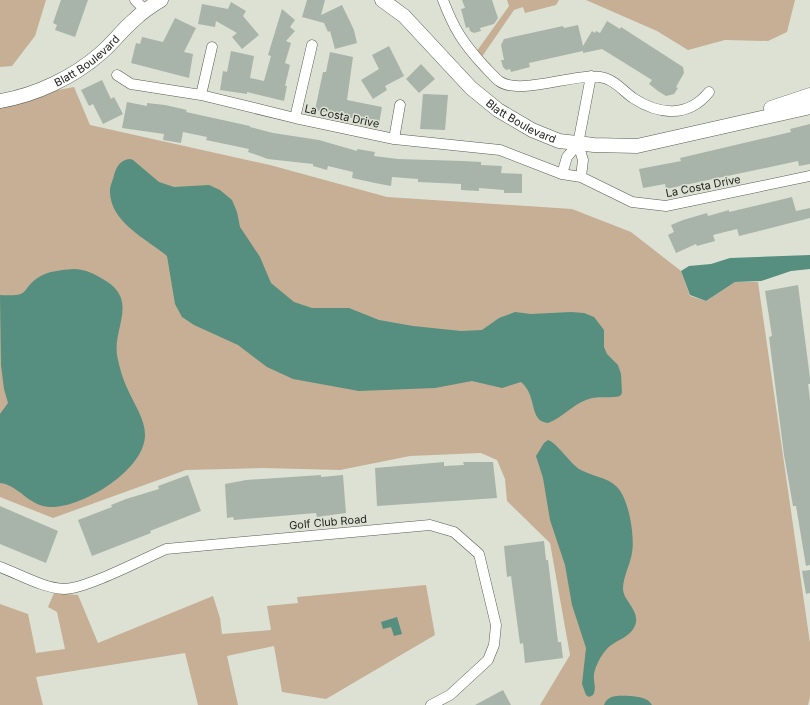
<svg xmlns="http://www.w3.org/2000/svg" width="810" height="705" viewBox="0 0 810 705" font-family="Inter,sans-serif">
	<style>
		.green { fill: #c6af94 }
		.water { fill: #568e80 }
		.building { fill: #a8b4aa }
		.lines { fill: none; stroke-linecap: round; stroke-linejoin: round }
		.street-casing { stroke: #575c50; stroke-width: 11 }
		.secondary-casing { stroke: #575c50; stroke-width: 15 }
		.street { stroke: #fff; stroke-width: 10 }
		.secondary { stroke: #fff; stroke-width: 14 }
		.labels { text-anchor: middle; stroke-width: 3; stroke-linejoin: round; paint-order: stroke }
		.street-label { font-size: 11px; fill: #1c1e19; stroke: #dce1d3 }
	</style>
	<rect width="100%" height="100%" fill="#dce1d3"/>
	<path class="green" d="M0 0H46L35 36 12 66 0 67Z
		M507 0H559L556 5 525 13 523 7 514 10 479 61 474 55 509 6Z
		M586 0H795L787 32 768 41 725 40 688 50 657 31Z
		M74 87 90 125 270 165 387 197 572 209 631 232 681 271 690 296 706 301 735 282H758L810 643V697L808 705H540L570 655 550 543 507 501 505 479 497 460 481 453 410 456 340 470 263 468 186 470 53 518 0 497V101Z
		M426 585 435 635 326 699 282 692 274 646 227 656 238 705H198L185 653 36 677 43 705H0V604L28 614 36 653 65 649 57 612 48 607 54 593 78 595 98 643 213 596 220 618 222 634 271 630 267 606 298 603 297 597Z"/>
	<path class="water" d="M130 159 133 160 159 182 174 187 209 185 220 190 232 200 237 212 240 227 260 257 271 283 294 302 312 308H349L379 320 413 326 461 331 482 330 499 318 515 312 531 314 571 312 584 313 594 317 604 330V347L607 354 618 365 621 374 622 393 620 396C608 399 597 395 586 400 572 405 562 418 548 423 528 421 538 396 521 382L502 388 472 381 435 388 359 391 293 379 267 367 238 345 194 325 182 317 175 304 167 256C147 239 109 222 110 190 110 186 113 180 114 175 117 166 120 160 130 159Z
		M810 255V269L791 271 761 281 735 282 706 301 690 295 681 271 689 266 711 264 730 258Z
		M73 269C86 269 95 274 106 281 138 301 113 328 117 355 119 366 123 380 128 390 134 404 145 419 145 435 145 470 82 508 51 507 29 507 19 485 0 483V414L8 403 4 389 1 365 0 295C33 297 19 290 39 277 49 271 61 270 73 269Z
		M548 440C557 443 569 462 579 469 590 476 608 477 617 487 629 499 635 537 632 553 630 565 623 577 623 589 623 600 638 609 636 622 633 638 615 639 606 650 601 655 595 667 594 674 593 682 597 688 593 695L589 697 586 695 582 684 586 648 572 605 565 565 550 520 543 478 536 456 544 443Z
		M397 617 402 634 394 636 391 627 383 629 381 622Z
		M630 696C639 697 647 697 652 705H604C608 694 620 696 630 696Z"/>
	<path class="building" d="M61 0H88L75 37 55 30 57 25 53 23Z
		M307 0H325L321 15 342 5 354 30 357 43 335 49 330 31 328 32 324 23 302 17Z
		M462 0H492L498 18 494 24 480 28 481 31 474 33 470 31 469 27 466 28 461 9 465 8Z
		M231 2 246 11 243 16 259 35 242 49 232 37 237 33 216 21 215 27 198 24 202 4 228 9Z
		M282 9 295 20 290 27 295 31 286 41 291 43 285 63 290 65 285 86H287L284 101 247 92V94L220 90 223 71 227 72 231 51 254 56 250 78 264 81 271 56 268 55Z
		M175 18 196 28 184 52 193 54 189 78 131 63 136 43 140 44 142 37 163 42Z
		M607 21 620 29 621 27 683 67 684 73 676 87 678 88 674 94 666 96 658 91 649 84 652 80 602 49 583 53V51L529 63 530 67 511 72 510 69 506 70 503 67 501 60H504L501 45 504 39 563 26 564 28 578 25 583 46 592 31 595 33 596 31 600 33Z
		M389 46 404 76 385 86 387 90 373 99 361 80 379 69 372 55Z
		M330 52 353 57 347 100 382 107 379 124 315 110 323 72H326Z
		M421 64 435 79 419 93 406 79Z
		M102 80 111 99 114 97 123 114 103 124 93 104 89 106 81 90Z
		M423 94 448 95 445 130 420 129Z
		M127 102 147 106V103L165 105 187 110 186 112 250 126V127L273 133 319 140 357 151V149L375 152 374 156 398 159 463 161 481 162V165L502 166 501 173 522 174V193H504V190L479 188V191L461 190V184L418 182V179L392 177 391 186 375 183 352 178 353 172 328 166 327 170 313 166V164L268 159 248 152 249 149 206 140 207 137 183 132 181 143 163 140 164 134 122 128Z
		M810 124V164L799 166 798 161 666 189 665 184 643 188 639 169 681 161 680 158 791 132 790 129Z
		M792 197 796 211 810 208V218L739 236 737 229 713 235 715 241 697 246 696 244 676 253 668 235 674 232 671 225 683 220 707 213 708 216 729 210V212Z
		M798 285 810 378V384H808L810 400V565L806 566 796 506H793L784 455 769 337 772 336 765 291Z
		M444 462V466L464 465 463 462H493L497 498 377 506 375 468Z
		M188 475 201 511 150 531 151 533 92 556 78 520 112 507 111 505 126 499 159 489 158 486Z
		M321 475V477L343 475 346 513 317 517 316 513 234 520 233 517 227 518 225 484 246 480Z
		M0 506 58 531 46 563 0 544Z
		M544 541 546 560H548L558 642H561L563 658 525 663 523 643 520 644 511 576 507 577 504 546Z
		M810 570V593L806 594 802 571Z
		M503 690 511 705H475Z"/>
	<g class="lines">
		<g class="street-casing">
			<path id="street" d="M135 0 145 10
				M443 0C454 29 463 43 484 66 489 71 494 77 499 81 519 96 574 73 600 77 614 79 623 91 633 98 659 115 688 118 709 92
				M117 75 131 84 201 95 295 118 394 139 500 150 562 174 581 177 632 202 666 206 810 176
				M201 95 212 47
				M295 118 312 45
				M394 139 400 105
				M578 144 591 76
				M562 174 567 157 578 144 583 160 581 177
				M0 567C19 574 43 588 64 589 86 589 143 559 166 549L430 525 454 532 479 554 496 625 494 645 488 660 450 695 431 705"/>
		</g>
		<g class="secondary-casing">
			<g id="secondary">
				<path id="s1" d="M382 0 404 16 471 88 498 110 532 130 559 141 594 145 637 146 810 107"/>
				<path id="s2" d="M0 101C36 95 74 77 101 53 113 43 122 30 134 20 142 12 151 6 161 0"/>
				<path d="M771 108 810 95"/>
			</g>
		</g>
		<use href="#street" class="street"/>
		<use href="#secondary" class="secondary"/>
	</g>
	<g class="labels">
		<g class="street-label">
			<text dy="4" stroke="none"><textPath href="#s2" startOffset="97">Blatt Boulevard</textPath></text>
			<text transform="translate(342 116) rotate(12)" y="4">La Costa Drive</text>
			<text dy="4" stroke="none"><textPath href="#s1" startOffset="186">Blatt Boulevard</textPath></text>
			<text transform="translate(703 186) rotate(-11)" y="4">La Costa Drive</text>
			<text transform="translate(328 522) rotate(-5)" y="4">Golf Club Road</text>
		</g>
	</g>
</svg>
